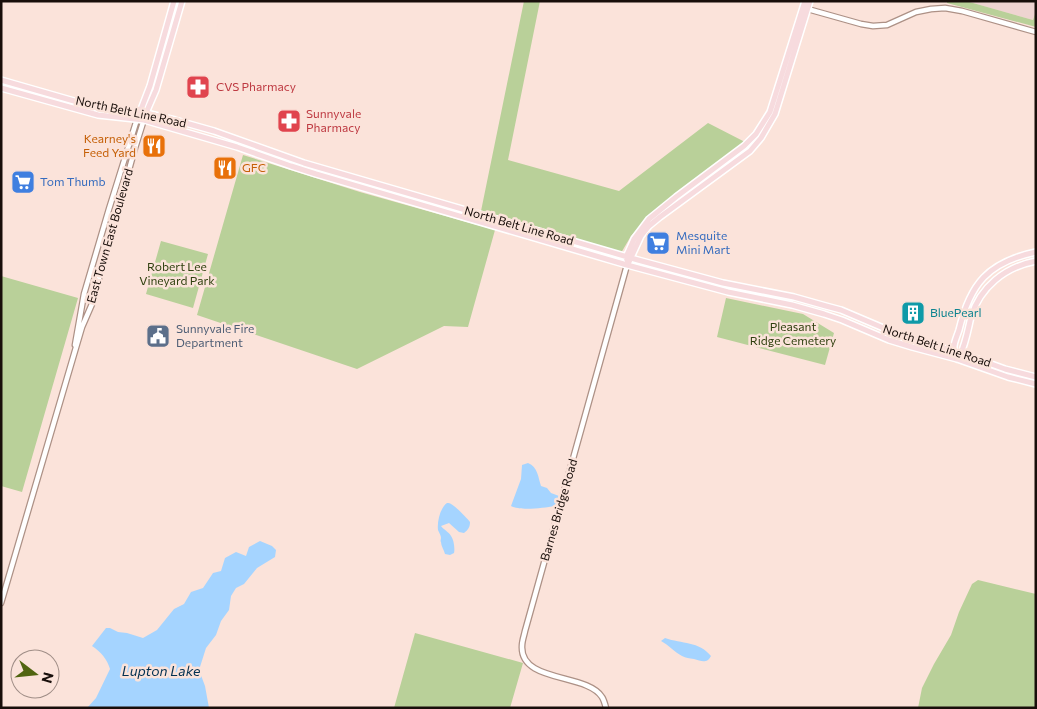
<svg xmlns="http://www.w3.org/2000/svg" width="1037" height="709" viewBox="0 0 1037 709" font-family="Commissioner,sans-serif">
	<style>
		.education { fill: #efd4d1 }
		.green { fill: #b9d099 }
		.water { fill: #a5d4ff }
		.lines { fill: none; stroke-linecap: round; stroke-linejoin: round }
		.minor-casing { stroke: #ad9186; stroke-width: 7 }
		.major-casing { stroke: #fff; stroke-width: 8 }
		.minor { stroke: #fff; stroke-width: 4.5 }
		.major { stroke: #f7dbde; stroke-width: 5 }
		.labels { text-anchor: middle; stroke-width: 5; stroke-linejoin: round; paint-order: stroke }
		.health-label { font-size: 12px; fill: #be3a42; stroke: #fbe3da; text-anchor: start }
		.street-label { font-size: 12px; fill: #180e0a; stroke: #fbe3da }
		.food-label { font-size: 12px; fill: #c56008; stroke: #fbe3da; text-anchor: end }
		.shop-label { font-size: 12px; fill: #366cbe; stroke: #fbe3da; text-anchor: start }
		.park-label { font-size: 12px; fill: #2f400f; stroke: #fbe3da }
		.culture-label { font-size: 12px; fill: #0d838f; stroke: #fbe3da; text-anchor: start }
		.service-label { font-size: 12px; fill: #4e5e75; stroke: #fbe3da; text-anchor: start }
		.water-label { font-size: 14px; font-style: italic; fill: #023051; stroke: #fbe3da }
	</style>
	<rect width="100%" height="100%" fill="#fbe3da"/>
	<path class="education" d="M966 1H1036V11L1033 20Z"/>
	<path class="green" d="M524 1H540L508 160 619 191 708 123 745 142 645 220 631 236 621 253 481 211Z
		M947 1H966L1033 20 1036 11V27L947 3Z
		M243 155 360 192 495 230 468 327 444 326 357 369 197 315Z
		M161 241 208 254 193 308 146 294Z
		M1 276 78 298 22 492 1 486Z
		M726 298 803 314 834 333 825 365 717 337Z
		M978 580 1036 594V708H918L922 688 934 664 951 635 959 612 972 584Z
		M415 633 523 663 510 708H394Z"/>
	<path class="water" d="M528 463C538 467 538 477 541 486L547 488 551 493 559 496 558 500 554 506C544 508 520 511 511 506L521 479 522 465Z
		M447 503C449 503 450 503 451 504 454 505 468 519 470 522 470 527 468 530 464 533L459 532 449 523 441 526C444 530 449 532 451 536 454 540 455 549 454 553L450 555 445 554C444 550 441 546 441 542 440 541 441 539 441 538 441 535 439 533 438 530 437 522 440 508 447 503Z
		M260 541 272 546 276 550 275 557 257 568 244 584 236 588 231 596 229 610 221 621 216 635 206 648 199 670 205 686 209 708H87L96 698 110 669C107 659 101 652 92 646L106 628H110L118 632 127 633 143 638 157 630 174 609 184 604 191 592 203 588 213 573 221 571 225 558 236 552 246 556 249 547Z
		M665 638C682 644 699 641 711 656 707 664 701 661 694 659 689 658 686 658 682 656 674 652 669 645 661 641Z"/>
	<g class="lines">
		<g class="minor-casing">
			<path id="minor" d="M804 8 861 24 873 26 887 25 916 12 931 9 945 8 962 11 1036 32
				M75 345 84 294 109 209 138 116
				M1 603 82 327 92 304 135 148 146 113
				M606 708C605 704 604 700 602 697 587 673 520 683 522 646 522 641 524 636 525 631L627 265"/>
		</g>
		<g class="major-casing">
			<path id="major" d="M1 80 95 107 114 111 146 113 175 120 214 131 304 163 638 260 723 283 794 297 826 306 841 310 907 338 961 353 1005 369 1036 377
				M1 88 98 115 144 120 237 147 291 166 316 174 627 265 728 292 792 305 824 314 842 320 889 340 912 347 957 359 1008 377 1036 384
				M140 112 150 86 174 1
				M146 113 156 90 182 1
				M627 260 626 257 634 239 649 219 676 197 744 146 756 134 770 112 805 1
				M629 262 641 236 649 226 660 217 750 151 761 138 775 114 810 1
				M960 355C966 343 968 329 971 317 980 287 1005 267 1036 261
				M957 359C951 347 955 342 959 330 970 284 988 262 1036 252"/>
		</g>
		<use href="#minor" class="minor"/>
		<use href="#major" class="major"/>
	</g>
	<defs>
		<g id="pharmacy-square" transform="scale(1.25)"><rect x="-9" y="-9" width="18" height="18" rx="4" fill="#e0444e" stroke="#fbe3da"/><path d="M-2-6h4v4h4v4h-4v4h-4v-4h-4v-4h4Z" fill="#fff"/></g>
		<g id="restaurant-square" transform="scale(1.25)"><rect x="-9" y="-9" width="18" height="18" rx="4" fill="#e8710a" stroke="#fbe3da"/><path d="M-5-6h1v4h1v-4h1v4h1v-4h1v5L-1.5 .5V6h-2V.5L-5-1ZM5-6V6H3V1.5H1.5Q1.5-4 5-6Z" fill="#fff"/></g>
		<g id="supermarket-square" transform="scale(1.25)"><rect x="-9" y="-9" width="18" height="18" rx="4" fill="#3f7fe0" stroke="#fbe3da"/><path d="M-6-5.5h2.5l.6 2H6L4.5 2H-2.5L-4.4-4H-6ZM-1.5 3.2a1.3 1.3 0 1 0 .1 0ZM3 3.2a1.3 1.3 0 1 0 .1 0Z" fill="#fff"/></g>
		<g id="building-square" transform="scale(1.25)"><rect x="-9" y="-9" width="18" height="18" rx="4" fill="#0f9aa8" stroke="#fbe3da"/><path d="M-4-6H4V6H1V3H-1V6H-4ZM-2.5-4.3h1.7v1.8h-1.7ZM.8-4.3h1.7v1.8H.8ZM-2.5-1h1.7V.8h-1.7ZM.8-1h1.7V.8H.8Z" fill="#fff"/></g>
		<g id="civic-square" transform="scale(1.25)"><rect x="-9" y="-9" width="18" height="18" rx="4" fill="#5c6f8a" stroke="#fbe3da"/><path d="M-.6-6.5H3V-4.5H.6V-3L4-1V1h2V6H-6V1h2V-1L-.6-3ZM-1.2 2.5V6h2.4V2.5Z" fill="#fff"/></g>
	</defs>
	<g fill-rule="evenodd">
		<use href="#pharmacy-square" x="198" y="87"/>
		<use href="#pharmacy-square" x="289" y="121"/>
		<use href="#restaurant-square" x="154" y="146"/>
		<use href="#restaurant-square" x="225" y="168"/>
		<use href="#supermarket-square" x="23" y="182"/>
		<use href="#supermarket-square" x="658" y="243"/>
		<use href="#building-square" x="913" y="313"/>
		<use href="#civic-square" x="158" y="336"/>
	</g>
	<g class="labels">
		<g class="health-label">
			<text x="216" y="91">CVS Pharmacy</text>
			<text x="306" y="118">Sunnyvale<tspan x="306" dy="14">Pharmacy</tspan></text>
		</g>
		<g class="street-label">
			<text transform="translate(131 112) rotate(12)" y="4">North Belt Line Road</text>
			<text transform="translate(519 226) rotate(16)" y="4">North Belt Line Road</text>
			<text transform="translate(110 236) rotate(-74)" y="4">East Town East Boulevard</text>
			<text transform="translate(937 346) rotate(18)" y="4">North Belt Line Road</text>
			<text transform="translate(559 510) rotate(-74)" y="4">Barnes Bridge Road</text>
		</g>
		<g class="food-label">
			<text x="136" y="143">Kearney's<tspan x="136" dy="14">Feed Yard</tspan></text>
			<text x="242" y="172" text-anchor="start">GFC</text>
		</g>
		<g class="shop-label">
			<text x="40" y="186">Tom Thumb</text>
			<text x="676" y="240">Mesquite<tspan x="676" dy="14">Mini Mart</tspan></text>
		</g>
		<g class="park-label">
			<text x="177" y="271">Robert Lee<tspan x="177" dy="14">Vineyard Park</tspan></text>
			<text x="793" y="331">Pleasant<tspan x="793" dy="14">Ridge Cemetery</tspan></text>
		</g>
		<g class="culture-label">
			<text x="930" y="317">BluePearl</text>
		</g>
		<g class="service-label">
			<text x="176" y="333">Sunnyvale Fire<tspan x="176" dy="14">Department</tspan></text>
		</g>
		<g class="water-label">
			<text x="161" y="676">Lupton Lake</text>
		</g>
	</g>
	<rect width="1037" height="709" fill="none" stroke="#180e0a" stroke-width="5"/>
	<g transform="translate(35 674) rotate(106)"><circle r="24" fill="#fbe3da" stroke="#a08e87"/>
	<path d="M0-4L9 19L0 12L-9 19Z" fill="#516511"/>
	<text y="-8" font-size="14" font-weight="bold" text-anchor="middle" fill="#180e0a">N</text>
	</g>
</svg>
